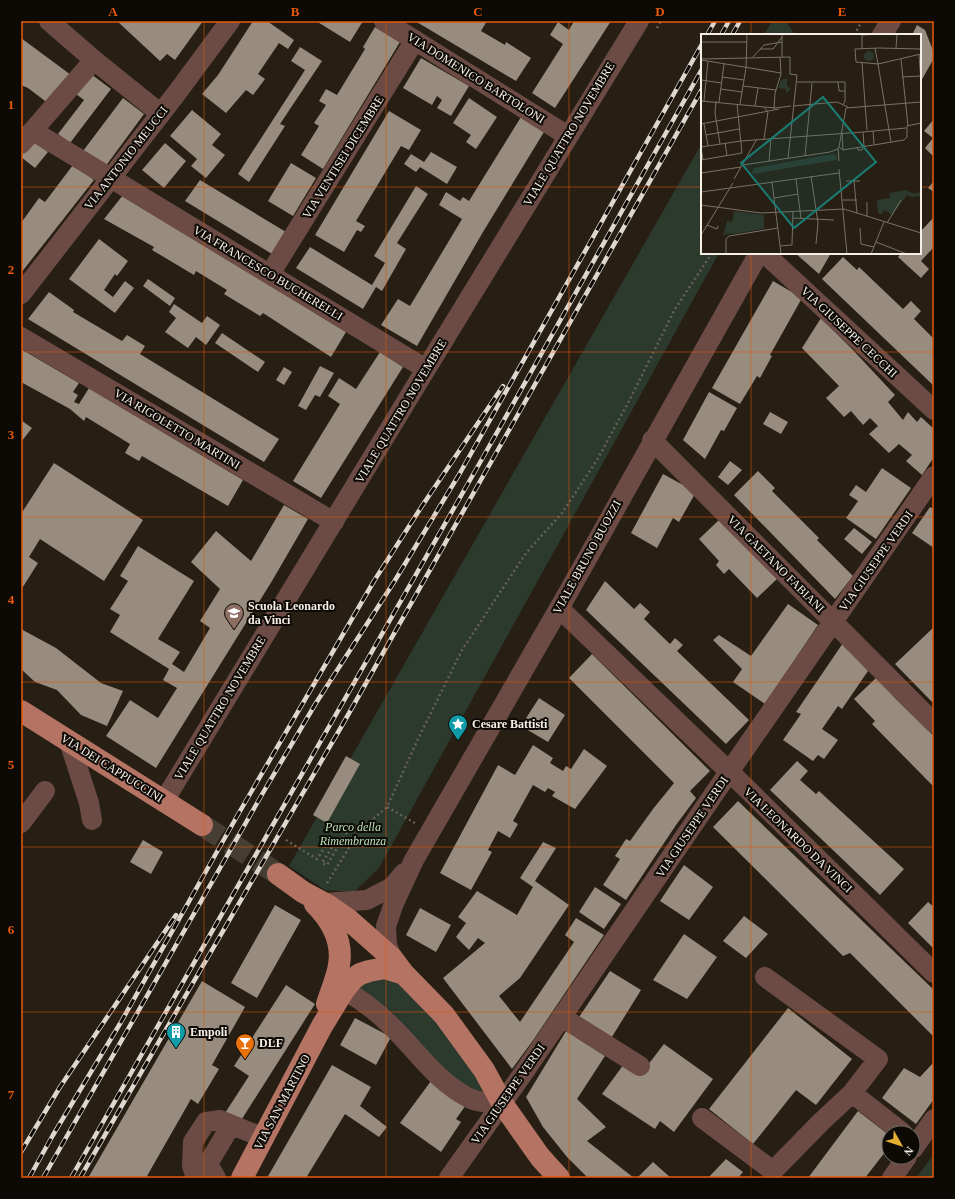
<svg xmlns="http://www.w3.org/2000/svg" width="955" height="1199" viewBox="0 0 955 1199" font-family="'Times New Roman',serif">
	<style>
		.green { fill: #2c392d }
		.building { fill: #978c7d }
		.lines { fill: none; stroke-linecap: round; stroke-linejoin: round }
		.major-tunnel { stroke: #463e33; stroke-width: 22; stroke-dasharray: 22 11; stroke-linecap: butt }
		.path { stroke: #686156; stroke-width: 2.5; stroke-dasharray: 2 3; stroke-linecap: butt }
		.minor { stroke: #6b4b43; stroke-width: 20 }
		.major { stroke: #b57363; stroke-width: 22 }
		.rail-casing { stroke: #ddd7cf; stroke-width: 4.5 }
		.rail { stroke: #0d0905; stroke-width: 3; stroke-dasharray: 9; stroke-linecap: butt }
		.grid { fill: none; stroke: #e8590c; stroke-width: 1; stroke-opacity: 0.55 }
		.labels { text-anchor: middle; stroke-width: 4; stroke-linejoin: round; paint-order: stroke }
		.street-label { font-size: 12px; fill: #f5efe7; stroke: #0d0905 }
		.poi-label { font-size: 12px; font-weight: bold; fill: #f5efe7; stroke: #0d0905; text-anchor: start }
		.park-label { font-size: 12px; font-style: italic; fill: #b9e4bb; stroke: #0d0905 }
		.inset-road { fill: none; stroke: #797268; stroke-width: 1 }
		.view { fill: #1a7c74; fill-opacity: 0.15; stroke: #1a7c74; stroke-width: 2 }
		.inset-edge { fill: none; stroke: #f5efe7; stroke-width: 2 }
		.neatline { fill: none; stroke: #e8590c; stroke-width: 1.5 }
		.grid-label { font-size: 13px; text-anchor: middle; font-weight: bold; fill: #e8590c }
	</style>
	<rect width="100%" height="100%" fill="#271f13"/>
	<path class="green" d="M772 21H786L795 35H764Z
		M702 143V253H719L379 868 354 892 325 890 289 866Z
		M398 971 502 1103 470 1099 373 1010 353 979Z
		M934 1154V1178H916Z"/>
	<path class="building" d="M117 21H203L175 60 167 54 160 61Z
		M253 21H267L294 40 288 49 279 43 258 74 265 79 253 95 246 90 226 113 202 94 218 75Z
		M316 21H363L350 42Z
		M415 21H487L481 31 505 45 506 42 531 58 516 81Z
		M574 21H611L555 108 532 93 563 44 550 35 558 22 569 30Z
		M917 25 925 30 934 53V58L920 83V35H912Z
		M375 27 400 42 323 169 301 155 319 126 314 123 326 105 319 101 326 89 337 95 365 49 363 47Z
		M21 38 71 75 49 104 28 88 21 85Z
		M300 47 322 61 280 124 285 126 249 182 238 174 305 70 291 61Z
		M421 58 469 86 451 116 437 108 442 100 437 96 432 105 403 88Z
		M91 74 111 89 70 143 58 134 84 100 76 94Z
		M123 98 144 114 105 167 83 151Z
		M469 98 497 117 476 149 466 142 471 135 453 123Z
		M192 110 221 134 212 145 225 155 206 178 191 166 197 159 170 136Z
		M389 111 421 130 409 150 401 146 356 221 365 226 361 232 357 230 344 252 315 235Z
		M521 117 544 132 483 232 417 346 381 325 398 299 410 306 462 219 439 205 446 192 460 201 463 197 469 201Z
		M934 119V157L925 148 933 138 924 131Z
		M32 140 48 152 35 168 21 157V153Z
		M165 143 186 161 164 188 142 170Z
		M431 152 457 167 447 184 420 167 416 172 404 164 411 154 424 162Z
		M291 163 316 178 293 216 268 201Z
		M73 165 94 180 21 273V223L39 198 45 202Z
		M200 180 286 232 272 254 185 201Z
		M934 181V192L928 188Z
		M416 186 428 194 397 243 406 249 382 291 376 287 363 309 296 268 310 247 372 285 385 263 374 256Z
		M123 195 346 332 331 357 263 313 260 316 224 294 227 290 196 271 194 275 152 250 154 247 104 219Z
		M934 217V247L921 261 929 269 921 278 898 257 901 253H920V232Z
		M99 239 128 261 117 276 115 274 104 290 113 297 125 281 134 288 115 313 69 279Z
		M795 253H831L819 274Z
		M843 257 857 270 859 267 903 309 911 301 921 311 914 319 934 339V386L822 279Z
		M148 279 175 298 170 306 143 286Z
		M773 281 802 298 770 355 772 356 760 378 757 376 740 404 712 388Z
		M49 292 74 310 73 312 122 341 127 335 145 346 140 354 279 439 264 462 28 319Z
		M174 304 202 323 207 316 220 325 206 345 196 337 188 348 165 332 176 318 169 312Z
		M821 318 852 349 895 395 888 402 903 420 908 412 917 422 921 417 934 429V457L922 475 906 461 912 455 899 444 889 453 869 434 878 426 870 418 863 425 851 411 844 417 826 398 839 386 802 348Z
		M222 333 265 362 258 372 215 343Z
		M21 349 79 383 73 392 78 395 74 402 79 404 89 388 243 480 228 506 142 456 139 461 125 453 130 444 86 417 84 421 70 409 21 382Z
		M380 352 403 367 321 498 293 481 340 404 328 396 339 378 356 389Z
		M320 366 334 373 320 397 315 395 306 410 298 406Z
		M284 367 292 372 284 385 276 380Z
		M709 392 737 408 724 431 721 430 705 459 683 440Z
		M770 412 788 422 781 434 763 424Z
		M21 420 32 428 21 442Z
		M730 461 742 470 728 485 718 477Z
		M54 463 143 520 104 581 40 539 29 557 38 563 21 590V514Z
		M882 468 911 488 876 539 846 518 858 501 849 495 856 485 866 492Z
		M758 471 775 488 772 491 819 538 817 540 853 576 835 599 734 495Z
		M663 474 696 492 679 522 673 518 657 548 631 533Z
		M284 505 308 519 272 581 156 768 106 736 130 700 158 718 177 688 163 680 169 669 110 632 120 615 110 609 128 581 120 576 138 546 194 581 158 639 180 652 172 664 184 672 210 628 200 621 220 589 191 562 216 531 251 561Z
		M930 507 934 509V548L912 533Z
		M720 519 778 578 757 598 729 569 724 574 716 565 719 561 699 539Z
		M854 528 872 542 862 554 844 539Z
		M605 581 634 609 640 603 650 612 644 619 670 644 675 638 683 645 677 651 749 720 726 744 586 610Z
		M788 604 818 625 765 704 733 682 742 669 713 640 719 635 751 656Z
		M934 627V704L895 664Z
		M21 629 56 648 101 683 123 691 107 726 81 715 57 690 35 682 21 669Z
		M843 643 868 671 842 709 838 706 822 729 838 740 824 759 818 755 813 761 783 740 801 714 796 712Z
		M592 654 710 771 690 791 696 798 676 825 626 900 603 885 620 859 615 856 626 839 630 841 653 809 674 783 569 678Z
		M876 678 897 700 934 736V787L872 724 875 721 854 699Z
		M539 698 565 715 548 742 521 726Z
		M533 745 553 758 550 763 563 771 566 766 571 769 584 749 607 766 575 809 552 796 555 792 548 788 545 792 533 785 513 821 518 824 510 838 498 831 488 850 492 852 471 890 440 873 498 765 515 775Z
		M346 756 360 764 327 823 313 815Z
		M797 761 808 771 800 780 816 794 819 791 904 869 880 895 770 790Z
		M738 801 934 990V1037L850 953 843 956 713 827Z
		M143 840 163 852 151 874 130 862Z
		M543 842 556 848 535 881 569 905 520 978 499 996 520 1022 574 942 565 935 576 918 604 935 534 1039 512 1069 443 978 485 943 478 938 469 950 456 937 466 923 458 917 477 891 517 915 533 887 520 878Z
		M684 865 713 887 689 920 660 901Z
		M595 887 621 904 604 929 579 912Z
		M928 902 934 907V949L908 923Z
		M275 905 301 920 257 998 231 983Z
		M420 908 451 925 436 952 406 935Z
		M744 916 768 934 746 958 723 941Z
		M684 934 717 957 687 999 653 980Z
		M610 971 641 990 610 1040 577 1020Z
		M202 981 245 1007 212 1065 219 1069 198 1104 191 1099 147 1176 150 1178H88Z
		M286 985 315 1004 240 1122 225 1113 249 1076 234 1066Z
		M788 1008 852 1059 816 1105 796 1090 753 1144 709 1109Z
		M355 1018 391 1037 376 1065 340 1045Z
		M566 1031 605 1056 577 1099 606 1127 587 1141 634 1178H588L567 1157 543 1127 526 1097Z
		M664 1044 713 1079 674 1132 660 1121 655 1129 602 1094 624 1064 640 1075Z
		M933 1063 934 1064V1099L916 1124 882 1098 904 1068 920 1077Z
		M332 1065 371 1087 360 1106 387 1127 379 1137 345 1114 306 1178H267Z
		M431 1081 466 1105 456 1119 461 1122 441 1152 400 1123Z
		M858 1111 889 1135V1147L865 1178H808Z
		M726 1159 743 1172 738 1178H708Z
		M653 1162 671 1178H637Z"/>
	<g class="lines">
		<path class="major-tunnel" d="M202 825 278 874"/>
		<path class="path" d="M657 28 661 21
			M854 35 862 21
			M415 823 387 807 418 739 462 650 526 553 562 513 597 460 629 401 675 309 712 253
			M286 840 317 859 331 838 336 841 322 863 327 865 351 825 360 830
			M327 883 360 830 387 807"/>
		<path class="minor" d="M49 21 94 60 161 114
			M384 21 568 136
			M882 35 891 21
			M33 131 426 369
			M21 144 94 60
			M764 253 934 410
			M270 274 415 40
			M21 294 176 94 230 21
			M21 337 334 522
			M652 440 934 723
			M559 608 741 783 934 973
			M69 741 89 803 92 820
			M164 801 426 369 639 21
			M21 823 45 791
			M324 903 367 900 392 887 404 873
			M392 958 387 945 386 926 394 903 414 860 565 598 759 253
			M765 977 878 1059 852 1093
			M344 990C360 999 375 1010 388 1023 416 1049 434 1080 469 1098 479 1103 492 1103 502 1103
			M562 1017 640 1066
			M702 1118 773 1171 821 1122 852 1093 903 1133
			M913 1149 934 1119
			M196 1178 192 1166 193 1142 206 1122 220 1120 264 1138
			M216 1178 208 1164 231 1125
			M449 1178 522 1075 729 772 934 476
			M892 1178 907 1157"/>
		<path class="major" d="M21 711 202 825
			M278 874 303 892 329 906 349 920 392 958 404 974
			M315 904C331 920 343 941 339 965 337 978 331 991 327 1004
			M242 1178 322 1026 344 990 353 979 360 974 369 971 385 968 404 974 444 1015 484 1070 502 1103 540 1157 559 1178"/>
		<g class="rail-casing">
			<path id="rail" d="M707 35 715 21
				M721 35 729 21
				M732 35 740 21
				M21 1152 60 1087 176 915
				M29 1178 53 1135 121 1022 236 818 374 581 422 506 503 386
				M43 1178 264 791 316 703 394 582 460 473 702 44
				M71 1178 482 459 702 69
				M80 1178 344 722 702 89"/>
		</g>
		<use href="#rail" class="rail"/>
	</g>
	<path class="grid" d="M204 21V1178M386 21V1178M569 21V1178M751 21V35M21 187H702M920 187H934M751 253V1178M21 352H934M21 517H934M21 682H934M21 847H934M21 1012H934"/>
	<defs>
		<g id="school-pin" transform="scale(1)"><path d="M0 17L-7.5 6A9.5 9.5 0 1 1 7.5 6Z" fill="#8d6e63" stroke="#0d0905"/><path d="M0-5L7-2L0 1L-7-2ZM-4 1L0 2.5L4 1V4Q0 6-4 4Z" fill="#fff"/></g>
		<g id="sight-pin" transform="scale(1)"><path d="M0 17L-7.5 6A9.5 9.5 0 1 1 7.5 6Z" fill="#0f9aa8" stroke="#0d0905"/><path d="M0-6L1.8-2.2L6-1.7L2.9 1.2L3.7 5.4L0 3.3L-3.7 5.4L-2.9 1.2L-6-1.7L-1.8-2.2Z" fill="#fff"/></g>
		<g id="building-pin" transform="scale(1)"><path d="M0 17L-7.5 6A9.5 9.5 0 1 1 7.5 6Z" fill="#0f9aa8" stroke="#0d0905"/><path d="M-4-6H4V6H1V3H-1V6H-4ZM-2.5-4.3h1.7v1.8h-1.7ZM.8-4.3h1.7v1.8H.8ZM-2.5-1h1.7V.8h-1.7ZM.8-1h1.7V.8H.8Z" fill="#fff"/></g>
		<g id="bar-pin" transform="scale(1)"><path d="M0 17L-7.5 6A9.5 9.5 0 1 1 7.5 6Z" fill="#e8710a" stroke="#0d0905"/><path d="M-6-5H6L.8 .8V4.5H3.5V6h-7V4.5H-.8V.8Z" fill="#fff"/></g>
	</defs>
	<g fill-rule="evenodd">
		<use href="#school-pin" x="234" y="613"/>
		<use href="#sight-pin" x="458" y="724"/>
		<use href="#building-pin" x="176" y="1032"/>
		<use href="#bar-pin" x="245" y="1043"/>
	</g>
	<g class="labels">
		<g class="street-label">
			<text transform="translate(476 78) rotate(32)" y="4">VIA DOMENICO BARTOLONI</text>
			<text transform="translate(569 134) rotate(-59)" y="4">VIALE QUATTRO NOVEMBRE</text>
			<text transform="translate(343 157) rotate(-58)" y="4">VIA VENTISEI DICEMBRE</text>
			<text transform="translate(126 158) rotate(-52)" y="4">VIA ANTONIO MEUCCI</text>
			<text transform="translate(268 273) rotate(31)" y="4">VIA FRANCESCO BUCHERELLI</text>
			<text transform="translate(849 332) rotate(43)" y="4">VIA GIUSEPPE CECCHI</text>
			<text transform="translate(401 411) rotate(-59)" y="4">VIALE QUATTRO NOVEMBRE</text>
			<text transform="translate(177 429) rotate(31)" y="4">VIA RIGOLETTO MARTINI</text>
			<text transform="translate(587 557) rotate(-61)" y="4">VIALE BRUNO BUOZZI</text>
			<text transform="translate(876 561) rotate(-55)" y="4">VIA GIUSEPPE VERDI</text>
			<text transform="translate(776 564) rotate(45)" y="4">VIA GAETANO FABIANI</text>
			<text transform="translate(220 708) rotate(-59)" y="4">VIALE QUATTRO NOVEMBRE</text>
			<text transform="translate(112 768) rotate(32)" y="4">VIA DEI CAPPUCCINI</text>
			<text transform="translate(692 827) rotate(-56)" y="4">VIA GIUSEPPE VERDI</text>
			<text transform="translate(798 840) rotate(44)" y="4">VIA LEONARDO DA VINCI</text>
			<text transform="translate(508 1094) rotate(-55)" y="4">VIA GIUSEPPE VERDI</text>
			<text transform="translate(282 1102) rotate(-62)" y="4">VIA SAN MARTINO</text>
		</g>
		<g class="poi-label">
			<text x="248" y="610">Scuola Leonardo<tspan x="248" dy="14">da Vinci</tspan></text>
			<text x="472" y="728">Cesare Battisti</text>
			<text x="190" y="1036">Empoli</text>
			<text x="259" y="1047">DLF</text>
		</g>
		<g class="park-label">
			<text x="353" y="831">Parco della<tspan x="353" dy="14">Rimembranza</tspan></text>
		</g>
	</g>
	<g transform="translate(701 34)">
		<rect width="220" height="220" fill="#271f13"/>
		<path d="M163 22a5 5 0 1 1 10 0a5 5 0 1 1-10 0ZM86 44V52L90 55 85 59V55L77 54 80 46ZM132 120 135 121 136 126 51 140 53 134ZM205 156 213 160 220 158V162L211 163 206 161 191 181 183 176 181 180 177 179 176 166 189 164 188 159ZM33 177 63 181V195L32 200 24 198 30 200 22 201 26 187 31 188Z" fill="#2c392d"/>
		<path class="inset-road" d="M161 1 180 0M161 1V15M0 8H46M174 14 177 30 155 28 154 15 178 14 220 15M195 14 196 0M59 15H72L81 3M218 21 220 48M52 23 63 11 81 8M81 23V0M0 25 89 23V40L96 41 87 125M200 25 207 92M0 26 80 39M161 29 166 96M21 43 43 46M201 43 220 42M0 46 21 49M96 48H144V68L142 70M137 48 138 57H144M42 52 75 56M20 55 41 58M0 67 74 74 90 72M3 67 7 27M15 67 14 79 19 110M18 68 23 30M220 68 145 74 138 113 142 116 203 106 206 103V92L220 89M39 70 45 34 46 0M54 72 57 54M92 72 136 68 147 73M73 75 74 59 80 40 79 23M0 90 78 75M3 90 7 112M172 97 173 110M141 99 142 116M5 101 38 95M63 105 67 78 63 73M190 108 177 30 220 20M24 109 26 122M0 113 40 107 162 98M0 113 2 126M137 113 138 127M156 113 157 116H161L163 112 162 98 205 94M104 122 111 49M0 126 41 119 36 70M68 128 70 104M42 131 129 118 137 115M138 135 146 220M0 139 40 133M110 142 117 189 115 210M33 145 56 105M95 145 100 185M145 147H159M153 147 156 179M71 148 80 220M0 158 138 139M73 164 97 160M142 166H156M0 171 60 179 143 175 220 199M166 182V168M92 184 133 186M186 189 200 166M6 191 16 195 17 192M159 194 160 210 173 213M0 201 32 149M175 208 206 220M79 212 91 211 92 177M25 220V205L28 202 77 194M170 220 183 188"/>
		<path class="view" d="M122 63 175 128 93 194 40 129Z"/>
		<rect width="220" height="220" class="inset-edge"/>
	</g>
	<rect width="955" height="1199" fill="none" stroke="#0d0905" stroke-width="44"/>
	<g transform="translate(901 1145) rotate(129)"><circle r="19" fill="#0d0905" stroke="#6a655f"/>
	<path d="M0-3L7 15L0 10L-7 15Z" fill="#e1af34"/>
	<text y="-6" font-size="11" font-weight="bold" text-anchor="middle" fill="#f5efe7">N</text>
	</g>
	<rect x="22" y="22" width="911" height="1155" class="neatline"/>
	<g class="grid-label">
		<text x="113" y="16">A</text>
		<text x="295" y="16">B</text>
		<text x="478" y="16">C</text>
		<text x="660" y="16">D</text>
		<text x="842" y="16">E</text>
		<text x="11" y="109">1</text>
		<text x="11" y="274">2</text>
		<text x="11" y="439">3</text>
		<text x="11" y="604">4</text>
		<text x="11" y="769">5</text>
		<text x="11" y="934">6</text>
		<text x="11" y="1099">7</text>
	</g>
</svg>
